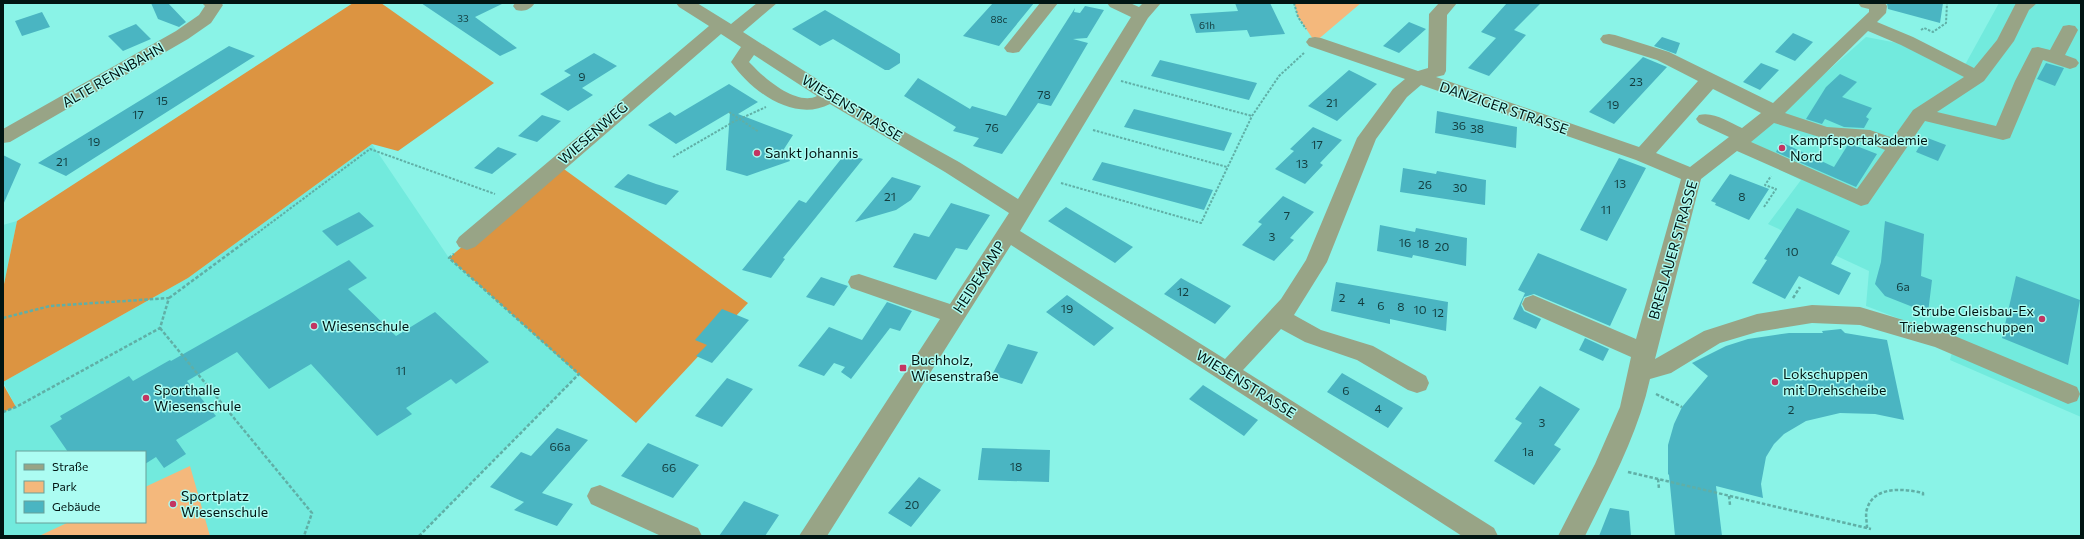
<svg xmlns="http://www.w3.org/2000/svg" width="2084" height="539" viewBox="0 0 2084 539" font-family="Commissioner,sans-serif">
	<style>
		.built { fill: #72eadd; fill-rule: evenodd }
		.green { fill: #f4b87c }
		.forest { fill: #dc9441 }
		.building { fill: #4ab5c2 }
		.lines { fill: none; stroke-linecap: round; stroke-linejoin: round }
		.path-far1 { stroke: #60afa6; stroke-width: 2; stroke-dasharray: 2.5 1.5; stroke-linecap: butt }
		.path { stroke: #60afa6; stroke-width: 2.5; stroke-dasharray: 3.5 2; stroke-linecap: butt }
		.minor { fill: #98a486; fill-rule: evenodd }
		.poi-dot { fill: #c33562; stroke: #acfcf2; stroke-width: 1.5 }
		.labels { text-anchor: middle; stroke-width: 3; stroke-linejoin: round; paint-order: stroke }
		.far-number-label { font-size: 10px; fill: #133d3f }
		.number-label { font-size: 12px; fill: #133d3f }
		.street-label { font-size: 14px; fill: #011513; stroke: #acfcf2 }
		.poi-label { font-size: 14px; fill: #011513; stroke: #acfcf2; text-anchor: start }
	</style>
	<rect width="100%" height="100%" fill="#8af3e7"/>
	<path class="built" d="M1999 3H2081V417L1950 360 1955 340 1866 306 1869 271 1768 224 1801 180 1739 150 1866 37 1903 44 1957 71 1966 63Z
		M372 144 449 258 579 374 419 536H3V412L16 407 3 382 188 278ZM17 452H145V522H17Z
		M17 221 3 289V225Z"/>
	<path class="green" d="M1294 3H1361L1315 42 1298 17Z
		M190 466 210 536H39L69 522H145V487Z"/>
	<path class="forest" d="M353 3H381L494 83 398 151 372 144 188 278 3 382V289L17 221Z
		M557 164 748 303 636 423 578 374 449 258Z
		M3 384 16 407 3 412Z"/>
	<path class="building" d="M151 3H168L186 22 179 27 158 19Z
		M421 3H504L475 17 517 48 500 56Z
		M993 3H1034L999 46 963 36Z
		M1235 3H1270L1285 34 1250 37 1247 30 1196 33 1190 14 1238 11Z
		M1507 3H1541L1514 30 1526 35 1489 76 1468 68 1496 38 1481 32Z
		M1887 3H1943L1940 23 1888 9Z
		M1085 6 1104 10 1087 38 1073 39 1088 43 1051 106 1038 103 1002 154 973 146 979 138 953 131 956 127 904 96 918 78 970 109 972 106 1006 116 1075 8 1074 12 1080 13Z
		M825 10 900 54V63L889 70H885L833 39 820 46 792 29Z
		M42 12 50 27 22 36 15 21Z
		M1409 22 1426 29 1399 53 1383 46Z
		M136 24 151 39 123 51 108 36Z
		M1793 33 1813 42 1795 61 1775 52Z
		M1662 37 1680 43 1676 54 1654 46Z
		M229 46 255 56 66 176 38 163Z
		M594 53 617 66 582 88 593 95 568 111 540 94 571 75 564 71Z
		M1643 57 1667 67 1614 124 1589 112Z
		M1160 60 1257 83 1249 100 1151 76Z
		M1761 63 1779 70 1760 90 1743 82Z
		M2046 63 2064 68 2055 86 2037 79Z
		M1349 70 1377 84 1337 121 1308 106Z
		M1840 74 1857 82 1842 97 1872 108 1866 117 1869 119 1864 128 1844 127 1825 119 1822 124 1806 119 1826 87Z
		M729 84 758 102 738 114 793 135 784 149 790 161 747 176 726 170 730 112 676 144 648 125 670 112 675 116Z
		M1134 109 1232 133 1224 151 1124 127Z
		M1437 111 1517 127 1516 148 1435 133Z
		M542 115 561 121 537 142 518 136Z
		M1313 127 1342 140 1320 163 1323 165 1305 184 1275 169 1294 151 1290 149Z
		M1925 137 1946 145 1938 161 1916 152Z
		M1781 142 1834 167 1849 143 1877 154 1856 187 1776 152Z
		M498 147 517 154 492 174 474 168Z
		M845 154 863 159 783 258 785 259 771 278 742 270 799 200 806 203Z
		M3 155 21 164 3 205Z
		M1619 158 1646 168 1607 241 1580 230Z
		M1102 162 1213 190 1204 210 1092 180Z
		M1403 168 1436 174 1437 171 1486 180 1485 205 1400 192Z
		M628 174 656 184 679 191 666 205 614 187Z
		M1730 174 1769 189 1749 220 1715 205 1716 203 1711 201Z
		M892 177 921 186 911 200 896 210 855 222Z
		M1283 196 1314 212 1290 238 1294 240 1274 261 1242 245 1262 224 1258 222Z
		M951 203 990 215 967 250 956 248 936 280 893 267 914 233 929 237Z
		M1066 207 1133 247 1115 263 1048 221Z
		M1797 208 1850 231 1831 264 1851 273 1839 295 1799 276 1785 299 1752 283 1767 260 1764 259Z
		M359 212 374 226 337 246 322 231Z
		M1885 221 1924 234 1921 276 1932 280 1928 313 1885 296 1875 284 1881 262Z
		M1380 225 1415 232 1416 228 1467 238 1466 266 1413 255 1412 258 1377 251Z
		M1538 253 1627 289 1610 326 1534 294 1524 297 1521 305 1524 311 1541 319 1536 329 1513 319 1525 293 1518 290Z
		M349 260 367 278 348 289 396 336 435 312 489 362 456 384 451 379 406 408 412 414 377 436 311 364 269 389 237 352 187 381 216 416 176 440 186 454 164 468 156 457 145 464V452H68L50 426 62 419 60 416 129 376 133 381 170 360 171 361Z
		M2016 276 2080 300 2068 365 2002 338Z
		M821 277 848 286 834 306 806 297Z
		M1181 278 1231 306 1215 324 1164 294Z
		M1336 282 1448 302 1446 331 1390 319V324L1331 311Z
		M1067 295 1114 328 1094 346 1046 312Z
		M887 302 912 311 900 331 890 328 851 379 841 372 845 367 834 363 824 376 798 366 829 327 862 340Z
		M722 309 749 320 712 363 696 356 707 345 695 340Z
		M1841 329 1845 333 1887 340 1904 420 1875 414 1840 413 1806 421 1784 434 1774 444 1766 457 1761 484 1763 498 1716 486 1722 536H1675L1669 475 1668 474V445L1674 424 1682 407 1708 376 1692 363 1726 346 1748 339 1789 333H1823L1822 331Z
		M1585 338 1609 349 1603 361 1579 350Z
		M1008 344 1038 352 1022 384 992 375Z
		M1342 373 1403 408 1388 428 1327 392Z
		M727 378 753 389 722 427 695 416Z
		M1203 385 1258 420 1244 436 1189 399Z
		M1540 386 1580 409 1554 445 1561 449 1534 485 1494 461 1522 423 1515 419Z
		M557 428 588 440 542 493 573 504 557 526 514 510 524 502 490 487 521 452 531 456Z
		M648 443 699 465 673 498 621 476Z
		M982 448 1050 450 1049 482 978 480Z
		M919 477 941 490 911 527 888 513Z
		M744 501 779 515 765 536H719Z
		M1610 508 1629 511 1631 536H1599Z"/>
	<g class="lines">
		<path class="path-far1" d="M1294 3 1298 17 1306 29
			M1921 30 1924 28 1933 32 1946 23 1947 3
			M1121 81 1252 116
			M729 112 759 132
			M1093 130 1227 167
			M673 157 733 122 766 107
			M1061 183 1201 223 1252 116 1279 76 1304 53
			M1764 207 1776 189 1765 185 1771 176
			M248 240 370 149 495 194"/>
		<path class="path" d="M169 298 249 239
			M1793 298 1800 287
			M3 318 50 306 169 298 160 328 16 407 3 412
			M160 328 312 513 304 536
			M1656 394 1682 407
			M1628 472 1871 529
			M1658 479 1659 489
			M1729 496 1730 505
			M1867 528C1867 522 1865 514 1867 509 1874 485 1905 489 1923 493V497
			M419 536 579 374 449 258 454 254"/>
		<path class="minor" d="M202 3H221L223 5 211 23 188 39 10 142 3 143V129L176 31 199 15 205 6Z
			M515 3H535C530 10 524 12 516 10L513 6Z
			M676 3H697L731 24 757 3H777L743 32 867 111 959 162 1018 199 1131 17 1110 7 1107 3H1130L1139 7 1143 3H1161L1148 18 1020 231 1225 359 1281 299 1306 260 1357 138 1393 89 1405 79 1309 46 1306 42 1309 38 1315 37 1321 38 1418 71 1428 68 1429 14 1439 3H1457L1447 15 1446 71 1444 75 1436 77 1639 147 1698 81 1657 60 1603 43 1600 39 1603 35 1609 34 1615 35 1669 52 1773 103 1869 12V9L1861 7 1858 3H1885L1887 6 1886 13 1877 22 1913 37 1974 68 1997 40 2016 3H2037L2029 10 2014 41 1984 81 1937 112 1996 126 2015 81 2032 48 2038 47 2050 50 2063 26 2069 25 2075 26 2078 30 2065 55 2076 59 2079 63 2076 67 2070 69 2043 60 2010 138 2003 140 1925 121 1868 204 1861 206 1737 151 1701 179 1655 359 1704 331 1757 314 1812 305 1860 307 1950 334 2077 387 2080 394 2077 401 2068 404 1935 347 1860 325 1812 323 1757 332 1720 343 1671 373 1650 379C1638 434 1610 485 1585 536H1558L1595 464 1620 407 1631 357 1525 310 1522 304 1525 298 1533 295 1636 339 1681 179 1636 160 1421 85 1407 97 1376 139 1327 262 1294 315 1321 330 1373 346 1426 376 1429 383 1426 390 1417 393 1408 390 1357 360 1305 342 1281 329 1243 370 1494 528 1498 536H1462L1011 245 827 536H799L940 319 851 288 848 282 851 276 859 274 950 304 1009 213 945 172 830 104C794 123 751 91 731 62L741 47 721 34 475 247 467 250 459 247 456 242 459 237 709 26 679 7ZM1868 31 1901 45 1964 77 1913 110 1893 138 1870 130 1827 127 1785 113ZM754 55 817 96C797 106 765 79 752 65L749 62ZM1713 89 1761 113 1742 128C1729 122 1713 111 1699 115L1696 119 1699 123 1729 137 1690 167 1656 153ZM1774 123 1826 139 1867 142 1885 150 1857 189 1751 142Z
			M1040 3H1058L1019 52 1013 53 1007 52 1004 48Z
			M600 485 698 528 702 536H661L591 504 587 496 591 488Z"/>
	</g>
	<g class="poi-dot">
		<circle cx="1782" cy="148" r="4"/>
		<circle cx="757" cy="153" r="4"/>
		<circle cx="2042" cy="319" r="4"/>
		<circle cx="314" cy="326" r="4"/>
		<rect x="899" y="364" width="8" height="8" rx="2"/>
		<circle cx="1775" cy="382" r="4"/>
		<circle cx="146" cy="398" r="4"/>
		<circle cx="173" cy="504" r="4"/>
	</g>
	<g class="labels">
		<g class="far-number-label">
			<text x="463" y="22">33</text>
			<text x="999" y="23">88c</text>
			<text x="1207" y="29">61h</text>
		</g>
		<g class="number-label">
			<text x="582" y="81">9</text>
			<text x="1636" y="86">23</text>
			<text x="1044" y="99">78</text>
			<text x="162" y="105">15</text>
			<text x="1332" y="107">21</text>
			<text x="1613" y="109">19</text>
			<text x="138" y="119">17</text>
			<text x="1459" y="130">36</text>
			<text x="992" y="132">76</text>
			<text x="1477" y="133">38</text>
			<text x="94" y="146">19</text>
			<text x="1317" y="149">17</text>
			<text x="62" y="166">21</text>
			<text x="1302" y="168">13</text>
			<text x="1620" y="188">13</text>
			<text x="1425" y="189">26</text>
			<text x="1460" y="192">30</text>
			<text x="890" y="201">21</text>
			<text x="1742" y="201">8</text>
			<text x="1606" y="214">11</text>
			<text x="1287" y="220">7</text>
			<text x="1272" y="241">3</text>
			<text x="1405" y="247">16</text>
			<text x="1423" y="248">18</text>
			<text x="1442" y="251">20</text>
			<text x="1792" y="256">10</text>
			<text x="1903" y="291">6a</text>
			<text x="1183" y="296">12</text>
			<text x="1342" y="302">2</text>
			<text x="1361" y="306">4</text>
			<text x="1381" y="310">6</text>
			<text x="1401" y="311">8</text>
			<text x="1067" y="313">19</text>
			<text x="1420" y="314">10</text>
			<text x="1438" y="317">12</text>
			<text x="401" y="375">11</text>
			<text x="1346" y="395">6</text>
			<text x="1378" y="413">4</text>
			<text x="1791" y="414">2</text>
			<text x="1542" y="427">3</text>
			<text x="560" y="451">66a</text>
			<text x="1528" y="456">1a</text>
			<text x="1016" y="471">18</text>
			<text x="669" y="472">66</text>
			<text x="912" y="509">20</text>
		</g>
		<g class="street-label">
			<text transform="translate(113 75) rotate(-30)" y="5">ALTE RENNBAHN</text>
			<text transform="translate(852 108) rotate(31)" y="5">WIESENSTRASSE</text>
			<text transform="translate(1504 108) rotate(19)" y="5">DANZIGER STRASSE</text>
			<text transform="translate(593 133) rotate(-41)" y="5">WIESENWEG</text>
			<text transform="translate(1673 250) rotate(-74)" y="5">BRESLAUER STRASSE</text>
			<text transform="translate(979 277) rotate(-57)" y="5">HEIDEKAMP</text>
			<text transform="translate(1246 384) rotate(32)" y="5">WIESENSTRASSE</text>
		</g>
		<g class="poi-label">
			<text x="1790" y="145">Kampfsportakademie<tspan x="1790" dy="16">Nord</tspan></text>
			<text x="765" y="158">Sankt Johannis</text>
			<text x="2034" y="316" text-anchor="end">Strube Gleisbau-Ex<tspan x="2034" dy="16">Triebwagenschuppen</tspan></text>
			<text x="322" y="331">Wiesenschule</text>
			<text x="911" y="365">Buchholz,<tspan x="911" dy="16">Wiesenstraße</tspan></text>
			<text x="1783" y="379">Lokschuppen<tspan x="1783" dy="16">mit Drehscheibe</tspan></text>
			<text x="154" y="395">Sporthalle<tspan x="154" dy="16">Wiesenschule</tspan></text>
			<text x="181" y="501">Sportplatz<tspan x="181" dy="16">Wiesenschule</tspan></text>
		</g>
	</g>
	<rect width="2084" height="539" fill="none" stroke="#011513" stroke-width="8"/>
	<rect x="16" y="451" width="130" height="72" fill="#acfcf2" stroke="#68a099"/>
	<rect x="24" y="464" width="20" height="6" fill="#98a486" stroke="#68a099"/>
	<text x="52" y="471" font-size="12" fill="#011513">Straße</text>
	<rect x="24" y="481" width="20" height="12" fill="#f4b87c" stroke="#68a099"/>
	<text x="52" y="491" font-size="12" fill="#011513">Park</text>
	<rect x="24" y="501" width="20" height="12" fill="#4ab5c2" stroke="#68a099"/>
	<text x="52" y="511" font-size="12" fill="#011513">Gebäude</text>
</svg>
